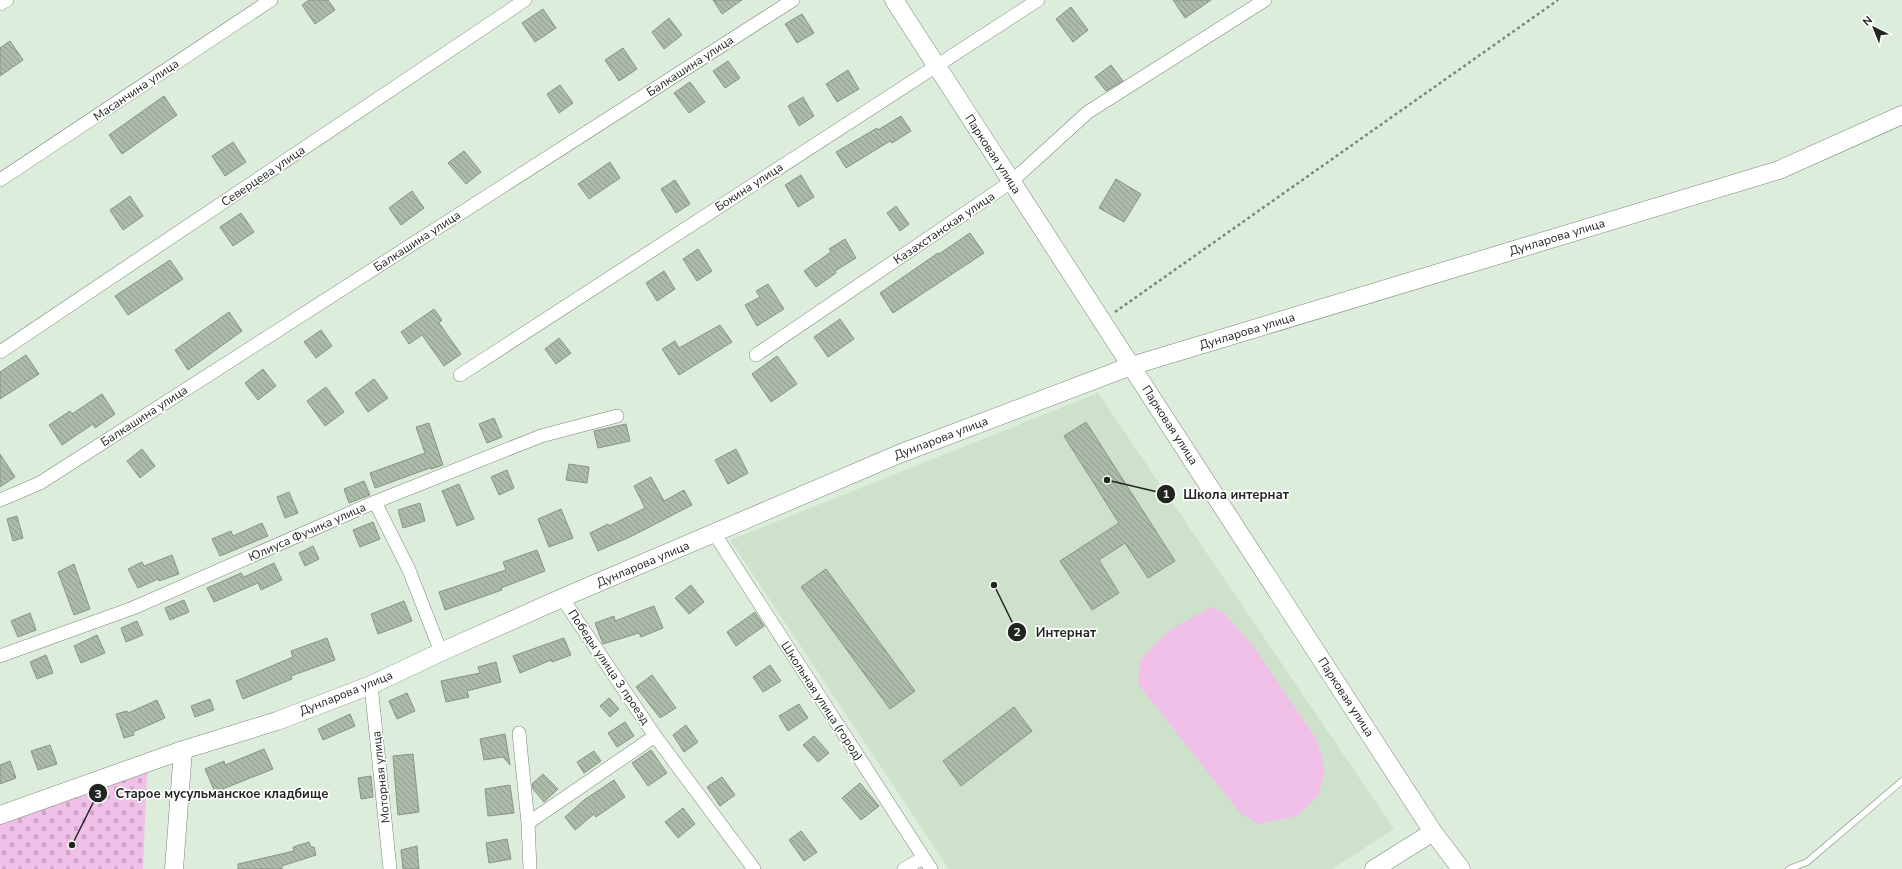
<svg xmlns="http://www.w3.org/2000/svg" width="1902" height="869" viewBox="0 0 1902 869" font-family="'Nunito Sans',sans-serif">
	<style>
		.built { fill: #cde1cb }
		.grass { fill: #f1c0e8 }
		.cemetery { fill: url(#cemetery-stones) }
		.building { fill: url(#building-back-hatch); stroke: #879585 }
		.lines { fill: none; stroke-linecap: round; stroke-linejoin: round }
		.lane-casing { stroke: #798777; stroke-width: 7 }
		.street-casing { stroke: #798777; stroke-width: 14 }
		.secondary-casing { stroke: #798777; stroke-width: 19 }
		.path { stroke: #7b8579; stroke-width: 2.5; stroke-dasharray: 3 3; stroke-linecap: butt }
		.lane { stroke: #fff; stroke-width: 6 }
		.street { stroke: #fff; stroke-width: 13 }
		.secondary { stroke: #fff; stroke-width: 18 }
		.labels { text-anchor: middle; stroke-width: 3.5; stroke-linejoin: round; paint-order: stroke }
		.street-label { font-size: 12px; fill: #212720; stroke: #fff }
		.leader { fill: none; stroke: #212720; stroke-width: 1.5 }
		.callout-dot { fill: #212720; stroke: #fff; stroke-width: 1.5 }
		.mark-label { font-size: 12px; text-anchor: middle; font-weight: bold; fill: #fff }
		.callout-label { font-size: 13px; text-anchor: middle; font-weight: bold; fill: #212720; stroke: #fff; stroke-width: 3.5; stroke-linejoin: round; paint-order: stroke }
	</style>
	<defs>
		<pattern id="cemetery-stones" width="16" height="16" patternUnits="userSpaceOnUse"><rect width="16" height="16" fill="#f1c0e8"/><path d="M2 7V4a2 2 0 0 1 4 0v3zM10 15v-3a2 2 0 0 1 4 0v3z" fill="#cea5c7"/></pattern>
		<pattern id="building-back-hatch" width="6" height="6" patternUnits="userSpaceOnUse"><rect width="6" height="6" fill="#acbbaa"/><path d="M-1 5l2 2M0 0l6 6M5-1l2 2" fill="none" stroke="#8c988a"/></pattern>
	</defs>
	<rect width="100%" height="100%" fill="#ddeddb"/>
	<path class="built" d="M1098 393 1394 829 1332 869H949L730 540Z"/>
	<path class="grass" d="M1211 607 1224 613 1252 644 1317 740 1325 771 1318 796 1297 816 1258 824 1240 813 1138 684 1140 660 1168 631Z"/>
	<path class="cemetery" d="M147 772 143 869H0V820Z"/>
	<path class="building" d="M309 0H328L335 10 315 24 302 5Z
		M713 0H742L722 14Z
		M1173 0H1211L1185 18Z
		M1071 7 1088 30 1073 42 1056 19Z
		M543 9 556 28 535 42 522 23Z
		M802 14 814 33 797 43 785 24Z
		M669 18 682 35 664 49 652 32Z
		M10 41 23 60 0 76V48Z
		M623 48 637 69 619 81 605 60Z
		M728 61 740 78 725 88 713 71Z
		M1111 65 1123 81 1106 91 1095 77Z
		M848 70 859 89 837 102 826 84Z
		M690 82 705 102 689 113 674 93Z
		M560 85 573 103 559 113 547 94Z
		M164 96 177 115 122 154 109 135Z
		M803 97 814 116 799 126 788 106Z
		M901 116 911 131 892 143 890 141 846 168 836 152 877 128 878 130Z
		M233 142 246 162 225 176 212 156Z
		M464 151 481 172 466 184 448 163Z
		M610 162 620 178 589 199 578 184Z
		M801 175 814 197 798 207 785 185Z
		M1116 179 1141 194 1124 222 1099 208Z
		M675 180 690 204 676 213 661 189Z
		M412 191 424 208 401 225 389 208Z
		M130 196 143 216 123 230 110 210Z
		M896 206 909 224 900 231 887 213Z
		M241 213 254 232 233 246 220 227Z
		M970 233 984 253 893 313 880 293 938 253 939 254Z
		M845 239 856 258 835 271 836 273 816 287 804 271 831 252 829 249Z
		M698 249 712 271 697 281 683 259Z
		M170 260 183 279 128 315 115 296Z
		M664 271 675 289 657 301 646 283Z
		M768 284 784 309 757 326 745 305 760 297 756 291Z
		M434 309 442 320 439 323 461 354 444 366 422 335 409 344 401 332Z
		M229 312 242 331 188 370 175 350Z
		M840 319 854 339 828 357 814 337Z
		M720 325 732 342 679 375 662 349 675 341 679 348Z
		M321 330 332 346 316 358 304 342Z
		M559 338 571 353 556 364 545 349Z
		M26 355 39 374 0 399V372Z
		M777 356 797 384 771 402 752 374Z
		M263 369 276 386 258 400 245 383Z
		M374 379 388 398 368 412 355 393Z
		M326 387 344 412 325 426 307 401Z
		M102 394 115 414 95 428 93 424 62 445 49 425 70 411 72 414Z
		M494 418 502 437 487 443 479 424Z
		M1086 422 1175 561 1148 578 1125 543 1099 560 1119 593 1092 610 1060 561 1119 523 1064 436Z
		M429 423 443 465 431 469 430 468 375 488 370 473 425 453 416 427Z
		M626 424 630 441 598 448 594 431Z
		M142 449 155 466 140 478 127 461Z
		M736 449 748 473 728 484 715 460Z
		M0 454 15 477 0 487Z
		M569 464 589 467 587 483 566 480Z
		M507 470 514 488 499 495 491 477Z
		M651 477 664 501 684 490 692 505 632 536 598 551 590 533 608 524 609 526 645 508 634 486Z
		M364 481 370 495 349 503 344 489Z
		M459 484 474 519 457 526 442 491Z
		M289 492 298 513 285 518 277 497Z
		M420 503 425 521 403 528 398 510Z
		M561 509 573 538 549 547 538 519Z
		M17 516 23 538 13 541 7 519Z
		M373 522 380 539 360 547 353 530Z
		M262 523 268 536 220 556 212 539 231 531 233 536Z
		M313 546 319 559 305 566 299 553Z
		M537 550 545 571 501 588 502 590 445 610 439 592 506 570 503 562Z
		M172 555 179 574 159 581 158 579 138 588 128 569 142 562 144 566Z
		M274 563 282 580 261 590 258 583 214 602 207 588 241 573 244 577Z
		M74 564 90 609 74 615 58 572Z
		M826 569 915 691 890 709 801 587Z
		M691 585 704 602 689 614 675 598Z
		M184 600 189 612 170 620 165 608Z
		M404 601 412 621 378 634 371 614Z
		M654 606 663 628 641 637 639 633 603 644 595 623 614 616 615 621Z
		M755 612 764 626 736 646 727 632Z
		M30 613 36 630 18 637 11 621Z
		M137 621 143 635 126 642 121 628Z
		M97 635 105 653 81 663 74 646Z
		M327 638 335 660 291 676 292 679 243 699 236 681 293 657 291 651Z
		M564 638 571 655 552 662 551 660 520 673 513 656Z
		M46 655 53 673 37 679 30 662Z
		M496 662 501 682 467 691 469 697 446 702 441 681 480 673 478 667Z
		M770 665 781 681 763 692 753 677Z
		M652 675 676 708 660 718 636 687Z
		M407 693 415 711 397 719 389 701Z
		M609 698 619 709 610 717 600 706Z
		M210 699 214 710 195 717 191 706Z
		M157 700 165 718 133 732 134 735 124 738 116 714 127 711 128 713Z
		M799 704 808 718 788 731 779 716Z
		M1014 707 1032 731 961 786 943 761Z
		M350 714 355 726 323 740 318 729Z
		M625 722 634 736 617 747 608 733Z
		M686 725 698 742 684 752 673 735Z
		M505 734 510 765 503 757 484 760 480 739Z
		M814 736 829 753 818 762 803 745Z
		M50 745 57 764 38 770 31 751Z
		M264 749 273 769 215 792 205 769 224 761 225 765Z
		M651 750 667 773 648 786 632 763Z
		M594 751 601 761 584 773 577 762Z
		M413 754 419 812 398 815 393 756Z
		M10 761 16 778 0 784V765Z
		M543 774 558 789 544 802 533 789 532 784Z
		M371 776 373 797 361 799 358 778Z
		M722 777 735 795 720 806 707 787Z
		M614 780 625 797 596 817 594 814 575 830 565 817 584 800Z
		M860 783 879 806 861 820 842 798Z
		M510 785 514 813 488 816 485 789Z
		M683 808 695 824 678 838 665 822Z
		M801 831 817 852 804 861 789 840Z
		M507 839 511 859 489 863 486 843Z
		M309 842 311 847H314L316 855 282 866V869H238V864L294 851 293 847Z
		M417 846 419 869H403L401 850Z"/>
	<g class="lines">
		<g class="lane-casing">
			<path id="lane" d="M1789 869 1807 862 1902 781"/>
		</g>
		<g class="street-casing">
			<path id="street" d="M0 4 7 0
				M0 180 271 0
				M0 352 525 0
				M756 355 1011 182 1088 112 1265 0
				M460 375 1038 0
				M0 500 40 483 793 0
				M375 502 409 570 441 652
				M714 533 931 869
				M562 598 655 736 754 869
				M0 656 133 608 375 502 541 436 617 416
				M371 685 390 869
				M519 733 528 823 530 869
				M528 823 655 736
				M904 869 923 858"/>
		</g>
		<g class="secondary-casing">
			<path id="secondary" d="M894 0 1433 832 1461 869
				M0 815 183 750 277 721 371 685 441 652 562 598 899 454 1131 366 1779 170 1902 115
				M174 869 183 750
				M1374 869 1433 832"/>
		</g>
		<path class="path" d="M1115 312 1558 0"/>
		<use href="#lane" class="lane"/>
		<use href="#street" class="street"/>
		<use href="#secondary" class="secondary"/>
	</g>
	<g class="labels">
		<g class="street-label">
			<text transform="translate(690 66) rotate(-33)" y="4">Балкашина улица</text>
			<text transform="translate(136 90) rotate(-34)" y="4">Масанчина улица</text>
			<text transform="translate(993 154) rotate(57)" y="4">Парковая улица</text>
			<text transform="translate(263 176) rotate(-34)" y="4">Северцева улица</text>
			<text transform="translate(749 187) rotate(-33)" y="4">Бокина улица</text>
			<text transform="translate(944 228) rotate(-34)" y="4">Казахстанская улица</text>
			<text transform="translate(1557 237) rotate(-17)" y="4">Дунларова улица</text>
			<text transform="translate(417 241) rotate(-33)" y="4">Балкашина улица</text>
			<text transform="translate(1247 331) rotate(-17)" y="4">Дунларова улица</text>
			<text transform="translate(144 416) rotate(-33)" y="4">Балкашина улица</text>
			<text transform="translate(1170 425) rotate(57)" y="4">Парковая улица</text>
			<text transform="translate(941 438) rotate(-21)" y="4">Дунларова улица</text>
			<text transform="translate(307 532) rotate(-24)" y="4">Юлиуса Фучика улица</text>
			<text transform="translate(643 564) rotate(-23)" y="4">Дунларова улица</text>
			<text transform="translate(609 667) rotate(56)" y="4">Победы улица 3 проезд</text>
			<text transform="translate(346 693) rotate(-22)" y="4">Дунларова улица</text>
			<text transform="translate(1346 697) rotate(57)" y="4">Парковая улица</text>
			<text transform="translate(822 701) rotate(57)" y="4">Школьная улица (город)</text>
			<text transform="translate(381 777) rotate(-96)" y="4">Моторная улица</text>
		</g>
	</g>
	<path class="leader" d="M1107 480L1166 494M994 585L1017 632M72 845L98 793"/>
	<g class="callout-dot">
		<circle cx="1107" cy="480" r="4"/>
		<circle cx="994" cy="585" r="4"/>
		<circle cx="72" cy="845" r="4"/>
		<circle cx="1166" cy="494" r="10"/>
		<circle cx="1017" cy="632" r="10"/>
		<circle cx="98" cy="793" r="10"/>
	</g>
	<g class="mark-label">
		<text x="1166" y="498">1</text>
		<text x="1017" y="636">2</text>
		<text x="98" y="798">3</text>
	</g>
	<g class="callout-label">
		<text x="1236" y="499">Школа интернат</text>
		<text x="1066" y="637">Интернат</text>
		<text x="222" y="798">Старое мусульманское кладбище</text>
	</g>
	<g transform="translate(1874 28) rotate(317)" stroke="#ffffff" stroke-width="3" paint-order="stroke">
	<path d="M0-3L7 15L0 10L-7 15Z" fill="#212720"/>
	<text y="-6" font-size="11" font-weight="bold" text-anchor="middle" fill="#212720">N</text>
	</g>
</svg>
